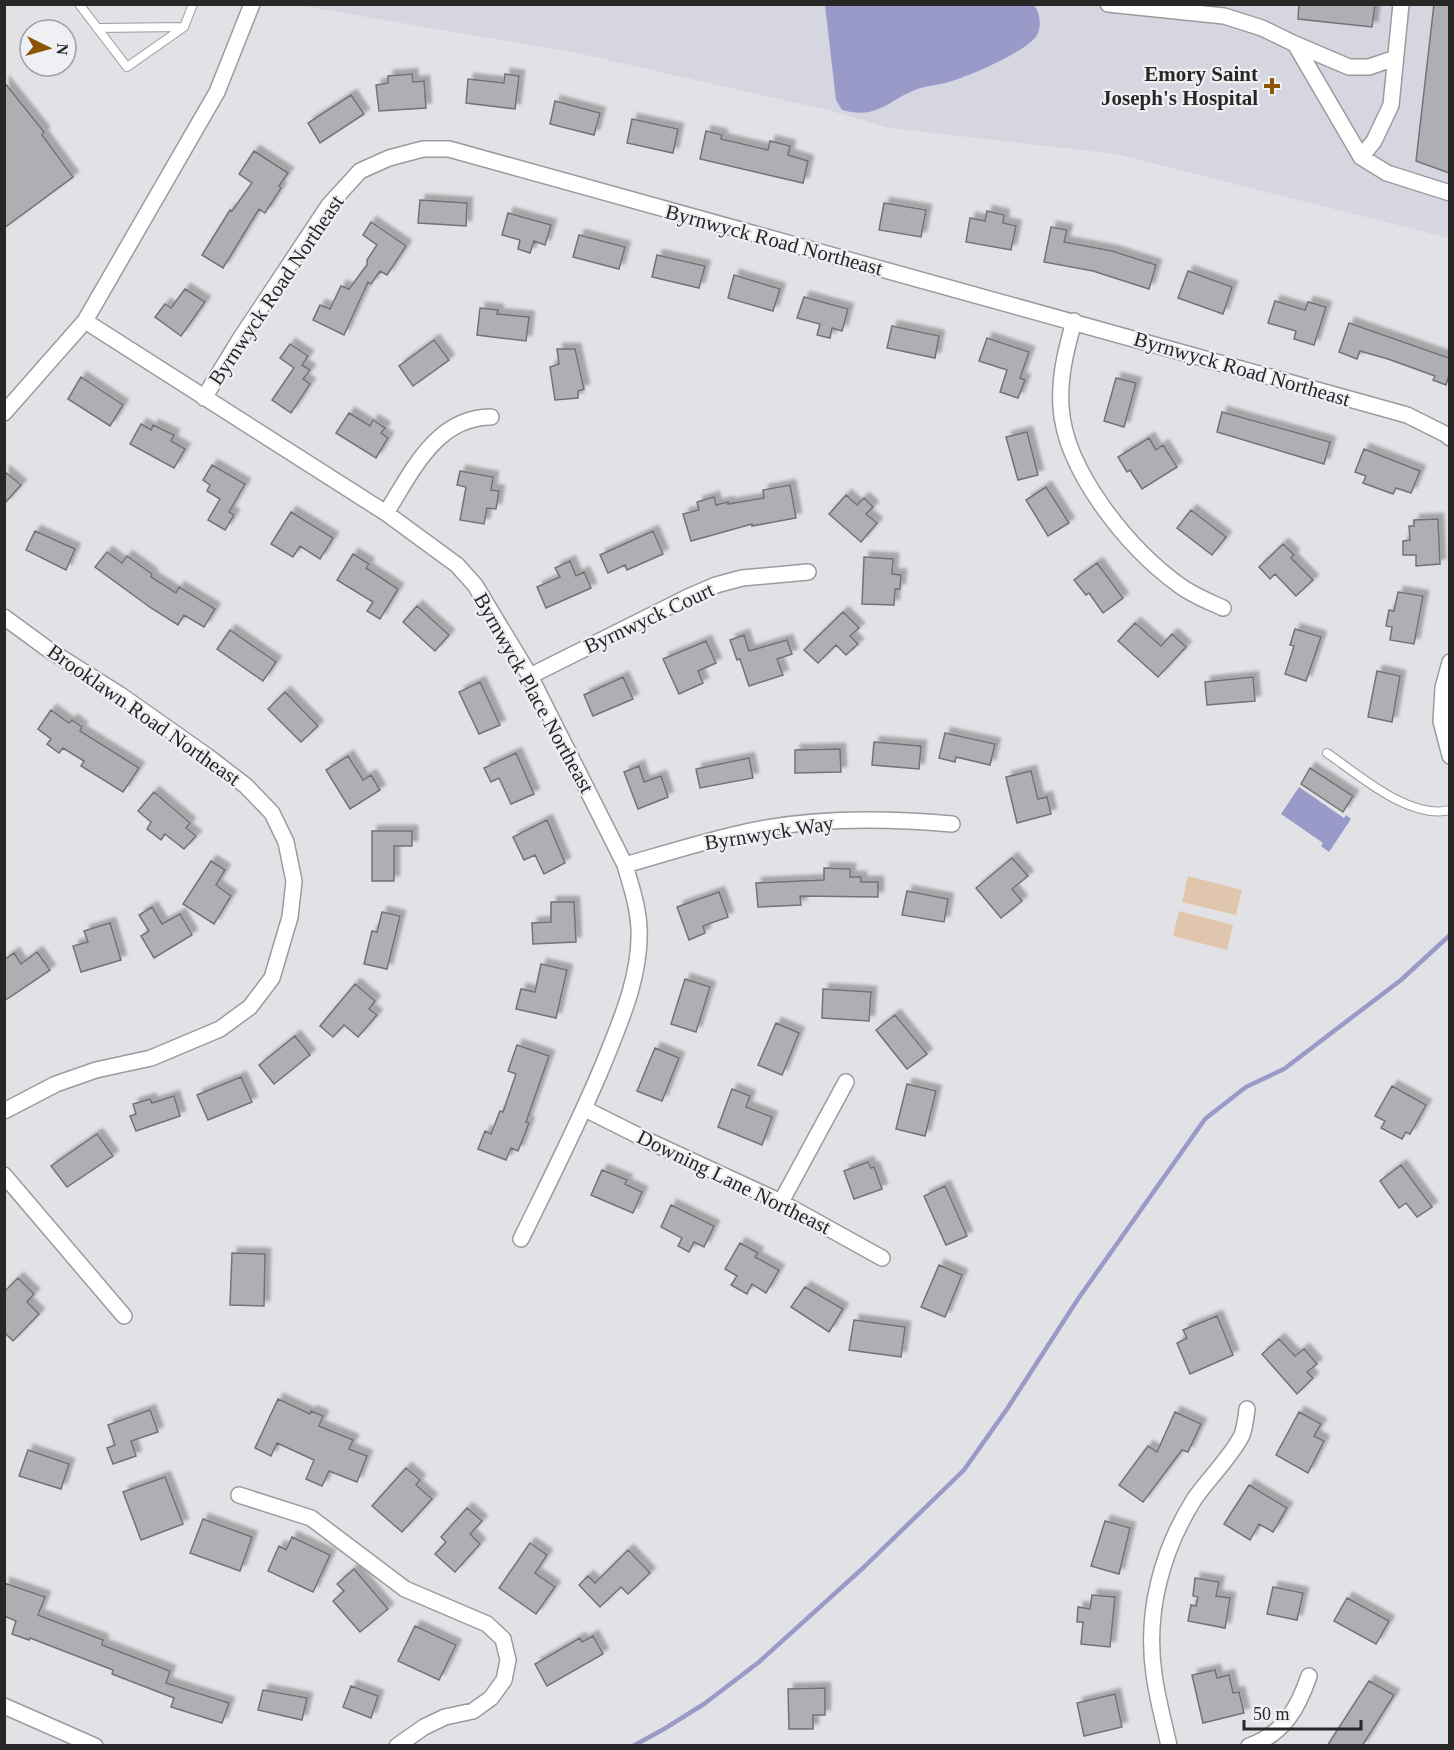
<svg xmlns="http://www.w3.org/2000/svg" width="1454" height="1750" viewBox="0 0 1454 1750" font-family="Georgia,serif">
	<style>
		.built { fill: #d6d6e1 }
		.green { fill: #e0c6ac }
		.water { fill: #9a9ac9 }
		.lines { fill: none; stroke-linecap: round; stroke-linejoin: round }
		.stream { stroke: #9a9ac9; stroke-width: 4.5 }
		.building { fill: #aeafb2; stroke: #737377; stroke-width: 1.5; filter: url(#shadow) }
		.service-casing { stroke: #9b9b9f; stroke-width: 10 }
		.minor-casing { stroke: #9b9b9f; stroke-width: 18 }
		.service { stroke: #fff; stroke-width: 8 }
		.minor { stroke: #fff; stroke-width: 15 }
		.poi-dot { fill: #8b5407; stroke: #eff0f3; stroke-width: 2 }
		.labels { text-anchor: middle; stroke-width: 4.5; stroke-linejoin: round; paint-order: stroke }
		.poi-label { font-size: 21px; font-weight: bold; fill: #272728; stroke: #eff0f3; text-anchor: end }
		.street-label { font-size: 21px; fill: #272728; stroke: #eff0f3 }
	</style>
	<defs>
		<filter id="shadow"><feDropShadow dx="5.5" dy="-5.5" stdDeviation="1.5" flood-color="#0004"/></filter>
	</defs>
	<rect width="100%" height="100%" fill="#e2e2e6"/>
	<path class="built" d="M296 5H1449V238L1115 154 889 128 827 110 577 53Z"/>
	<path class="green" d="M1188 876 1242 890 1236 915 1182 902Z
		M1179 911 1233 925 1227 950 1173 936Z"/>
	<path class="water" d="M825 5H1034C1040 13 1042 25 1037 35 1028 51 970 76 952 81 943 84 933 85 924 87 890 96 881 121 842 110L836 100Z
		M1299 787 1344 818 1346 815 1351 819 1329 852 1321 846 1323 843 1281 814Z"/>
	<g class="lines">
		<path class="stream" d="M633 1746 664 1729 704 1704 759 1662 863 1568 964 1470 1007 1409 1078 1299 1205 1119 1246 1087 1284 1069 1401 980 1450 935"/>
	</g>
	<path class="building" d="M1299 4H1375L1372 27 1298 19Z
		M1434 4H1449V173L1416 161Z
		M412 74 413 82 424 81 426 108 379 111 376 85 388 83V76Z
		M505 74 519 76 515 109 466 103 468 79 504 83Z
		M4 82 44 132 42 135 73 177 4 228Z
		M351 95 364 114 320 143 308 123Z
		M555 101 600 113 594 135 550 124Z
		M632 119 678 129 673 153 627 143Z
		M706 131 722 135 721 139 768 150 770 141 790 146 788 155 808 161 803 183 700 159Z
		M254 151 288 173 279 186 281 188 265 213 259 209 223 268 202 255 230 210 232 211 252 183 239 174Z
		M420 200 467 203 466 226 418 223Z
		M884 203 926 210 921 237 879 230Z
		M987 211 1004 215 1003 223 1016 226 1011 250 966 242 970 218 985 221Z
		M508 213 551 225 545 245 534 241 530 253 518 249 520 240 502 235Z
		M371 222 406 246 387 275 380 271 371 284 368 282 344 335 313 320 320 305 330 309 341 286 349 289 367 265V260L377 245 363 235Z
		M1051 227 1067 230 1064 242 1112 251 1156 265 1149 289 1093 271 1044 262Z
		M579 235 625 247 619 269 573 257Z
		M657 255 705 266 699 288 652 277Z
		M1188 271 1232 287 1223 314 1178 298Z
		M734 275 780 289 773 311 728 298Z
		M185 289 205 302 181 336 155 317 165 304 171 308Z
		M804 297 848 309 842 331 832 328 830 338 817 335 820 324 797 318Z
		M1275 301 1305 310 1308 302 1326 307 1314 345 1294 339 1296 331 1268 323Z
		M480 308 498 310 497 314 529 317 526 341 477 335Z
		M1349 323 1449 358V375L1446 385 1433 380 1435 376 1388 359 1360 351 1357 359 1339 352Z
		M892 326 939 336 935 358 887 348Z
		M987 338 1029 352 1020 378 1025 380 1018 398 1000 392 1007 370 979 361Z
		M434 340 449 360 413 386 399 366Z
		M290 344 308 356 302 365 310 370 303 379 310 384 291 413 272 400 294 368 280 358Z
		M557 349H575L584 389 578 391V398L555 400 550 367 559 364Z
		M81 377 123 405 110 426 68 399Z
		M1116 378 1136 383 1124 427 1104 421Z
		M1222 412 1330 442 1324 464 1217 432Z
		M349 413 370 426 373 420 385 428 381 433 388 438 376 458 336 433Z
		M141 424 151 430 153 425 174 435 171 441 185 449 174 468 130 444Z
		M1027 432 1038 475 1018 480 1006 437Z
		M1149 438 1156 450 1163 445 1177 467 1142 489 1130 470 1127 472 1118 457Z
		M1364 449 1420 471 1411 493 1396 488 1393 494 1363 483 1366 476 1355 472Z
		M212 465 245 484 229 512 234 515 225 530 208 520 220 499 207 491 210 485 203 480Z
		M4 471 21 485 4 504Z
		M460 471 493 477 491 490 499 491 496 509 487 508 484 524 460 520 466 487 457 485Z
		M790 485 796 518 752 526V524L691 541 683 514 699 510 697 502 714 497 716 505 728 502V504L764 498 763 490Z
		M1046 487 1069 523 1048 536 1026 500Z
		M846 495 857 505 864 498 873 507 866 514 877 523 861 542 829 514Z
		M1191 510 1226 537 1212 555 1177 528Z
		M291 512 333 538 320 559 300 546 293 557 271 544Z
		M1438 519 1440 564 1416 566V555H1403V541L1410 540 1409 526H1414V520Z
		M35 531 75 549 66 570 26 550Z
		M653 531 663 554 627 570 625 565 608 573 600 555Z
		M1283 544 1294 555 1291 558 1313 580 1296 596 1275 574 1270 579 1259 567Z
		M107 552 122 563 127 556 152 574 151 577 176 593 179 587 215 609 204 627 184 615 178 625 151 608 95 567Z
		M353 554 369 564 366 568 398 589 380 619 367 611 373 602 337 580Z
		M864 557 893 559 892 574 901 575 900 589H895L894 605 862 604Z
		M570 561 576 576 584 572 591 588 546 608 537 587 560 577 555 568Z
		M1097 563 1123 598 1103 613 1089 593 1086 595 1074 580Z
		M1398 592 1423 596 1414 644 1390 640 1392 627 1386 626 1389 610 1394 611Z
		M417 606 449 635 435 651 403 622Z
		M843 612 859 628 850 636 858 644 846 655 836 645 818 663 804 650Z
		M1135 623 1161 646 1172 634 1186 647 1158 677 1118 641Z
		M1295 629 1321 637 1306 681 1285 674 1294 646 1290 645Z
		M230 630 276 662 263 681 217 649Z
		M744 635 749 651 787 640 792 654 777 659 783 675 749 686 740 659 737 660 730 640Z
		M706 641 716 663 698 671 703 683 679 694 663 659Z
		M1377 671 1400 676 1392 722 1368 717Z
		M623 677 633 699 593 716 584 695Z
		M1253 677 1255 701 1207 705 1205 682Z
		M480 682 500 725 479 734 459 692Z
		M285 692 318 726 301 742 268 709Z
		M51 710 69 723 72 720 82 727 80 731 139 768 123 792 81 766 84 761 63 748 59 753 47 744 51 739 38 729Z
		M945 733 995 744 990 765 956 757 955 762 939 758Z
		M874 742 921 746 919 769 872 765Z
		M840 749 841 772 795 773V750Z
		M516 753 534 794 511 804 499 778 491 782 484 768Z
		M348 756 363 780 371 775 380 790 350 809 326 770Z
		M749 758 753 778 700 788 696 769Z
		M639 766 644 782 661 776 668 797 638 809 624 772Z
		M1310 768 1353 796 1343 812 1301 784Z
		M1031 771 1038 799 1047 797 1051 814 1017 823 1006 777Z
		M154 792 190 823 186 828 196 836 184 849 165 834 161 840 147 829 151 822 138 811Z
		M547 820 565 863 544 874 535 855 524 860 513 837Z
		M372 831H412V846H394V881H372Z
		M1012 858 1028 876 1012 889 1022 901 1001 918 976 888Z
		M211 861 225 870 216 885 231 896 214 924 183 904Z
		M824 868 850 869V877H861V882H878V897L800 896 801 905 758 907 756 883 824 880Z
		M907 891 948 899 944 922 902 915Z
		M719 892 728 917 703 926 705 933 689 940 677 907Z
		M551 902H574L576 942 533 944 532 923 551 922Z
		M152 907 162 924 180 914 192 935 154 958 141 936 149 931 139 915Z
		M382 912 400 916 387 969 364 964 372 931 377 932Z
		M110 923 121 960 81 972 73 946 88 942 84 931Z
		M37 952 50 970 4 1001V960L14 953 21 964Z
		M541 964 567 970 556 1018 516 1009 521 989 535 992Z
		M685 979 710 987 696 1032 671 1024Z
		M355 984 375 1001 369 1009 377 1015 358 1037 344 1025 333 1037 320 1026Z
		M823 989 871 992 869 1021 822 1018Z
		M895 1015 927 1054 907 1069 876 1030Z
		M776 1023 799 1033 782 1075 758 1065Z
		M295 1036 310 1055 274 1084 259 1065Z
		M517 1045 549 1056 526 1122 529 1123 518 1151 511 1148 506 1160 478 1149 485 1131 491 1134 500 1111 503 1112 516 1074 508 1071Z
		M655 1048 679 1058 662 1101 637 1091Z
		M241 1077 252 1102 208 1120 197 1095Z
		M907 1084 936 1091 925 1136 896 1129Z
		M1392 1086 1426 1105 1410 1134 1406 1132 1402 1139 1381 1128 1385 1121 1375 1116Z
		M732 1089 750 1096 746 1107 772 1117 762 1145 718 1127Z
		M174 1096 180 1116 136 1131 130 1116 136 1114 133 1104 150 1099 152 1103Z
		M97 1134 113 1156 67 1187 51 1166Z
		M868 1162 871 1168 874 1167 882 1189 854 1199 844 1171Z
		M1401 1165 1432 1207 1417 1217 1406 1203 1399 1208 1380 1181Z
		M602 1170 627 1180 625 1184 642 1192 633 1213 591 1195Z
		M945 1186 967 1236 946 1245 924 1196Z
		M671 1205 714 1226 704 1247 694 1242 689 1252 678 1246 682 1238 661 1227Z
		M740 1243 758 1253 755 1257 779 1270 766 1293 752 1284 747 1294 731 1285 737 1276 725 1269Z
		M232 1253 265 1254 264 1306 230 1305Z
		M939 1265 962 1275 945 1317 921 1307Z
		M18 1278 34 1294 27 1302 39 1314 13 1341 4 1332V1292Z
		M805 1287 843 1309 829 1332 791 1307Z
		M1217 1316 1233 1355 1190 1374 1177 1343 1187 1338 1183 1330Z
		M854 1320 905 1327 901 1357 849 1350Z
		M1279 1339 1295 1356 1304 1349 1317 1364 1307 1372 1313 1378 1297 1394 1262 1354Z
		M278 1399 310 1414 311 1411 323 1416 319 1426 353 1440 349 1449 367 1456 357 1482 329 1471 322 1486 306 1479 314 1460 277 1443 271 1456 255 1448Z
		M150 1410 158 1432 131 1441 136 1456 113 1464 107 1448 115 1445 108 1425Z
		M1175 1412 1201 1424 1188 1452 1182 1450 1143 1502 1119 1485 1148 1446 1157 1452Z
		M1299 1412 1321 1424 1314 1436 1324 1441 1308 1473 1276 1455Z
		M28 1450 69 1464 61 1489 19 1476Z
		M406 1468 420 1480 416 1485 432 1499 402 1532 372 1506Z
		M165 1477 183 1524 141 1540 123 1492Z
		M1249 1485 1287 1508 1273 1532 1259 1524 1250 1540 1224 1524Z
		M467 1508 482 1521 470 1534 480 1544 455 1572 435 1554 446 1542 441 1537Z
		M203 1519 252 1537 240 1571 190 1553Z
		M1105 1521 1130 1528 1119 1574 1091 1566Z
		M292 1537 330 1555 313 1592 268 1571 279 1546 286 1550Z
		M530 1543 547 1555 535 1573 555 1587 536 1614 499 1588Z
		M628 1550 650 1573 628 1594 621 1587 600 1607 579 1585 588 1576 595 1583Z
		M354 1569 388 1609 360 1632 333 1601 344 1591 337 1584Z
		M1195 1578 1219 1582 1216 1596 1230 1598 1225 1628 1188 1621 1191 1605 1196 1606 1198 1597 1193 1596Z
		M4 1583 45 1597 38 1615 103 1640 102 1645 170 1671 166 1683 229 1703 222 1723 171 1707 174 1698 112 1674 113 1670 30 1638 29 1640 12 1634 16 1621 4 1616Z
		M1273 1587 1303 1593 1297 1620 1267 1614Z
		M1092 1595 1115 1597 1110 1647 1081 1644 1083 1622H1077L1078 1607 1090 1609Z
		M1347 1598 1389 1621 1376 1644 1334 1621Z
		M415 1626 456 1645 439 1680 398 1661Z
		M593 1636 603 1654 547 1686 535 1664 580 1638 582 1642Z
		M1215 1670 1217 1678 1229 1675 1233 1693 1239 1692 1244 1713 1203 1723 1192 1675Z
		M1369 1681 1394 1695 1362 1746H1327Z
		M351 1686 378 1696 371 1718 343 1707Z
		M825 1688V1715H813V1729H789L788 1689Z
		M263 1690 307 1698 302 1720 258 1710Z
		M1115 1694 1122 1727 1084 1736 1077 1703Z"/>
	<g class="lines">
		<g class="service-casing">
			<path id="service" d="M79 4 127 67 184 27 193 4
				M97 28 183 27
				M1327 753C1358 774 1409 820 1450 810"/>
		</g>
		<g class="minor-casing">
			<path id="minor" d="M1108 4 1224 16 1262 28 1295 44 1349 67H1369L1395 58
				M1295 44 1361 157 1387 173 1450 193
				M1361 157 1374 141 1391 105 1401 4
				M85 321 386 513 457 565 475 585 530 676 625 865C631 886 638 906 639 928 641 974 622 1018 605 1060 580 1121 550 1180 521 1239
				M1074 321C1066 350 1059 377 1061 407 1065 471 1128 548 1179 585 1192 595 1208 601 1223 608
				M204 398 240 339 329 205 360 171 389 158 423 149H449L1407 415 1445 434 1450 438
				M4 413 85 321 217 92 252 4
				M386 513C412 472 436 417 491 417
				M4 617 49 650 119 694 207 756 246 786 272 813 286 842 294 881 290 917 272 978 250 1007 220 1029 151 1058 96 1070 56 1084 4 1111
				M1450 662 1443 688 1441 721 1450 756
				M530 676 688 597 716 585 742 578 808 572
				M625 865C667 853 708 840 750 831 817 817 885 818 952 824
				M585 1109 651 1142 781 1202 882 1258
				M4 1175 124 1316
				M781 1202 846 1082
				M239 1495 311 1518 405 1589 487 1624 503 1639 508 1660 504 1680 491 1698 473 1711 445 1717 424 1727 397 1746
				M4 1706 95 1746
				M1169 1746C1164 1722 1157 1698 1154 1674 1145 1612 1162 1550 1195 1498 1209 1478 1231 1457 1242 1435 1245 1427 1246 1417 1247 1409
				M1249 1746C1284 1734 1298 1708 1309 1676"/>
		</g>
		<use href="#service" class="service"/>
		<use href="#minor" class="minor"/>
	</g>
	<path class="poi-dot" d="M1269 77h6v6h6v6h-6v6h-6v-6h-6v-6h6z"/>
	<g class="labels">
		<g class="poi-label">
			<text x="1258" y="81">Emory Saint<tspan x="1258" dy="24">Joseph's Hospital</tspan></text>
		</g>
		<g class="street-label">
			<text transform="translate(774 240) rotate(15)" y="7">Byrnwyck Road Northeast</text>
			<text transform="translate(276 290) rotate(-56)" y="7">Byrnwyck Road Northeast</text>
			<text transform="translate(1242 369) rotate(16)" y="7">Byrnwyck Road Northeast</text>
			<text transform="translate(649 618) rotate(-25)" y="7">Byrnwyck Court</text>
			<text transform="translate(534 693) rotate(61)" y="7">Byrnwyck Place Northeast</text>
			<text transform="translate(144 715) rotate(35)" y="7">Brooklawn Road Northeast</text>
			<text transform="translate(769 833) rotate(-9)" y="7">Byrnwyck Way</text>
			<text transform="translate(734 1182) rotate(26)" y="7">Downing Lane Northeast</text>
		</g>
	</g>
	<rect width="1454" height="1750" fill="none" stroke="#272728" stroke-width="12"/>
	<g transform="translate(48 48) rotate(95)"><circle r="28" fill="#eff0f3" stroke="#9fa0a2" stroke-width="1.5"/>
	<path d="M0-4.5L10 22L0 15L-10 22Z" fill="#8b5407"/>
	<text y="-9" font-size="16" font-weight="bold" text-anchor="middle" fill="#272728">N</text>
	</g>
	<path d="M1244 1720v9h117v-9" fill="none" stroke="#272728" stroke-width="3"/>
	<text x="1253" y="1720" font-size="18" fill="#272728" stroke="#eff0f3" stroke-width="4.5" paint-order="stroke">50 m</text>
</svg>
